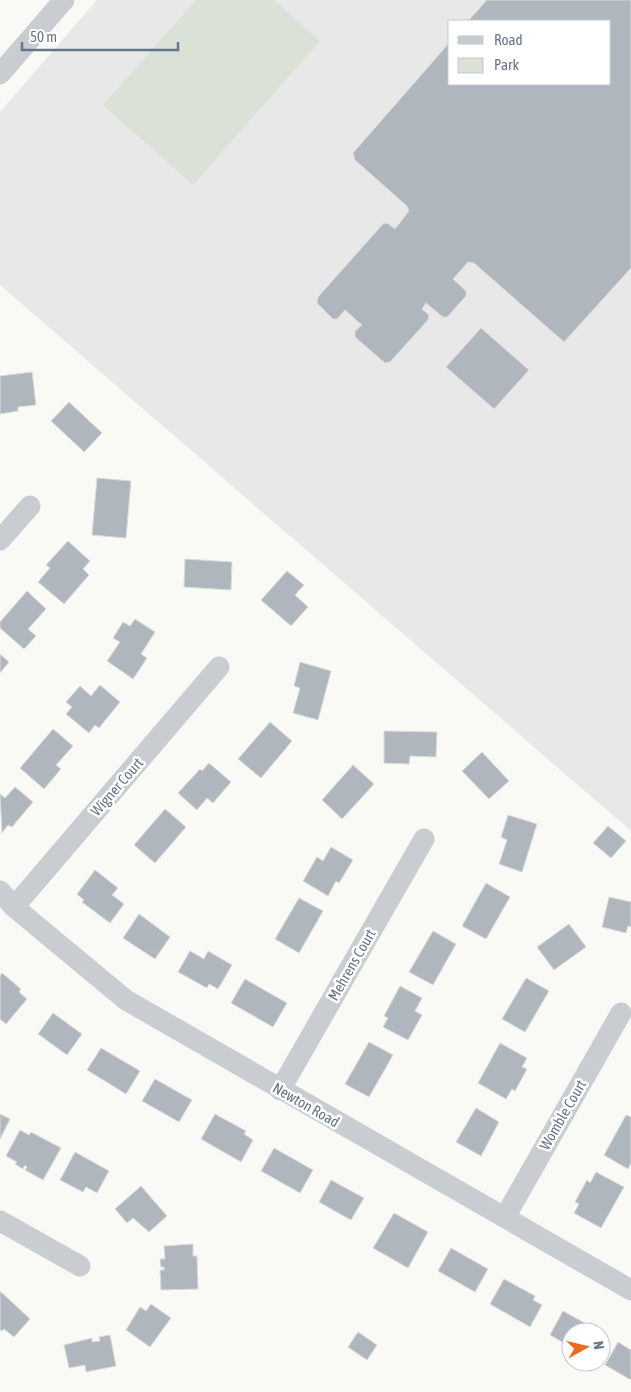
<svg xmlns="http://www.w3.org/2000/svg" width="631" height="1392" viewBox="0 0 631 1392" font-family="'Asap Condensed',sans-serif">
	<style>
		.built { fill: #e7e8e7; fill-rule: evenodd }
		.green { fill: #dae1d7 }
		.building { fill: #afb6be; stroke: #dbdbd9 }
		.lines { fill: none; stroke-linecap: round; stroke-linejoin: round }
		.minor { stroke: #c9ccd0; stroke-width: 21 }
		.labels { text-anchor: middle; stroke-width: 5; stroke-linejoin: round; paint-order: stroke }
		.street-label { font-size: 15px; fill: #667689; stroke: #fff }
	</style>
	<rect width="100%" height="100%" fill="#f9f9f6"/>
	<path class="built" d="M97 0H631V831L0 285V112ZM450 21H610V84H450Z"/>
	<path class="green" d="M196 0H274L320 41 193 185 103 105Z"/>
	<path class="building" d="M487 0H631V268L564 342 474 263 468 262 453 279 466 291V296L447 317H443L426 303 422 309 429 315 428 320 390 362 385 363 355 337V331L362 325 345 310 337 319H333L317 303 318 297 383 224 387 223 395 229 409 211 407 206 355 160 353 153 450 42V84H610V21H468Z
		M481 328 529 370 494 409 446 367Z
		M32 372 36 405 18 407V411L0 414V376Z
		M69 402 102 433 84 452 51 421Z
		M97 478 131 481 126 538 92 535Z
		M68 541 90 561 83 569 89 575 64 604 38 582 50 568 46 565Z
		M185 559 232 562 231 590 184 587Z
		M287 571 304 585 295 595 308 607 291 626 261 600Z
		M27 591 46 609 28 629 36 636 24 649 0 628V622Z
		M135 619 155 632 141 654 147 658 133 679 107 661 120 642 113 638 123 622 130 626Z
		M0 654 9 662 0 673Z
		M300 662 331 671 318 720 293 713 300 688 294 686Z
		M100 685 120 702 99 728 95 725 89 733 66 714 72 707 66 702 80 686 91 696Z
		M270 722 292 741 261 778 238 759Z
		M53 729 73 746 56 765 61 769 44 789 20 768Z
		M384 731 437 732 436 757 410 756 409 764 384 763Z
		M482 752 509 781 489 799 462 771Z
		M209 763 231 782 213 803 207 798 197 810 178 793 200 769 202 771Z
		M353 765 374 784 342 819 322 800Z
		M15 787 33 802 12 827 8 825 2 833 0 794 5 798Z
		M165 809 186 827 155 863 134 845Z
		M508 815 537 824 522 872 499 864 507 840 501 837Z
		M608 826 626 841 611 858 593 843Z
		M331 847 353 860 339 883 336 881 328 896 303 881 317 857 323 861Z
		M95 870 118 888 112 895 124 904 110 923 82 902 84 900 77 894Z
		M486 883 510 897 486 939 462 926Z
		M609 897 631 902V927L628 926 626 933 602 927Z
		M299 898 323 911 299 953 275 939Z
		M139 914 170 937 155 959 123 938Z
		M569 924 586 947 554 970 537 947Z
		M433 931 456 944 433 985 409 972Z
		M190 951 204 959 208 951 232 965 218 989 209 984 207 988 178 972Z
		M2 973 21 989 19 992 27 999 6 1024 0 1019V976Z
		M526 978 549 991 525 1032 502 1019Z
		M245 979 287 1003 273 1027 231 1003Z
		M400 986 422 998 415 1011 422 1015 408 1040 383 1027 388 1018 384 1016Z
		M53 1013 82 1034 67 1055 38 1034Z
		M369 1042 393 1055 369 1097 345 1084Z
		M500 1043 527 1058 522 1067 527 1069 515 1091 512 1089 506 1099 478 1083Z
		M101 1048 140 1071 126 1094 87 1070Z
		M155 1079 192 1100 179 1122 142 1101Z
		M476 1108 499 1122 481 1156 456 1142Z
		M0 1114 10 1119 0 1139Z
		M215 1114 246 1131 244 1134 253 1140 241 1162 201 1139Z
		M626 1115 631 1117V1163L628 1169 604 1155Z
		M20 1130 29 1135 31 1132 61 1148 43 1180 25 1170 27 1167 25 1165 23 1169 15 1164 17 1162 6 1156Z
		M274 1148 313 1170 300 1193 261 1171Z
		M75 1152 109 1171 97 1193 86 1187 83 1192 60 1180Z
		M596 1172 624 1187 601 1228 574 1213 579 1204 575 1202 587 1180 590 1183Z
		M331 1180 364 1198 351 1220 319 1202Z
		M141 1186 167 1216 149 1232 133 1218 127 1223 115 1209Z
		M394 1213 428 1232 408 1268 373 1248Z
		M193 1244V1256H197L198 1289 161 1290 160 1270H164V1267H161L160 1259H165L164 1246Z
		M451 1248 488 1269 475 1292 438 1271Z
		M504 1279 535 1296 533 1300 542 1305 530 1327 490 1304Z
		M0 1291 30 1319 14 1337 4 1329 2 1331 0 1330Z
		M151 1304 171 1318 150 1347 126 1330 140 1307 146 1311Z
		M563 1311 599 1331 598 1332H571V1347L550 1335Z
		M358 1332 377 1345 367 1360 348 1347Z
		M110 1335 116 1366 86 1372 85 1365 69 1368 64 1345 92 1338V1342L100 1341 99 1337Z
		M618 1342 631 1350V1380L605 1365Z"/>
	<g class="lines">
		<path class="minor" d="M0 74 64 0
			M0 540 30 506
			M0 891 14 907 126 1000 631 1290
			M14 907 219 667
			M280 1090 424 839
			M505 1217 621 1013
			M0 1221 80 1266"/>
	</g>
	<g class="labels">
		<g class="street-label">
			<text transform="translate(117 787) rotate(-49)" y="5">Wigner Court</text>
			<text transform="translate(352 965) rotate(-60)" y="5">Mehrens Court</text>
			<text transform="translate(306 1105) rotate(30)" y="5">Newton Road</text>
			<text transform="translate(563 1115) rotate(-60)" y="5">Womble Court</text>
		</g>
	</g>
	<rect x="448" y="20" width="162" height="65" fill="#ffffff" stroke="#c2c8d0"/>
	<rect x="458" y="36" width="25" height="8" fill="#c9ccd0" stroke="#c2c8d0"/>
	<text x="494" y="45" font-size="15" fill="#667689">Road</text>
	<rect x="458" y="58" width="25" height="15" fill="#dae1d7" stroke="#c2c8d0"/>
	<text x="494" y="70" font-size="15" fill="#667689">Park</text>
	<g transform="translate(586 1347) rotate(82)"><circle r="24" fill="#ffffff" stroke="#c2c8d0"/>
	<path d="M0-4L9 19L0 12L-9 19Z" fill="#ec6923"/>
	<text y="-8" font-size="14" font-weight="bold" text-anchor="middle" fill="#667689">N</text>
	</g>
	<path d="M22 42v8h156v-8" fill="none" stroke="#667689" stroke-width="2.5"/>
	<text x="30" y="42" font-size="15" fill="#667689" stroke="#ffffff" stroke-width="4" paint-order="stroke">50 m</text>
</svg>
